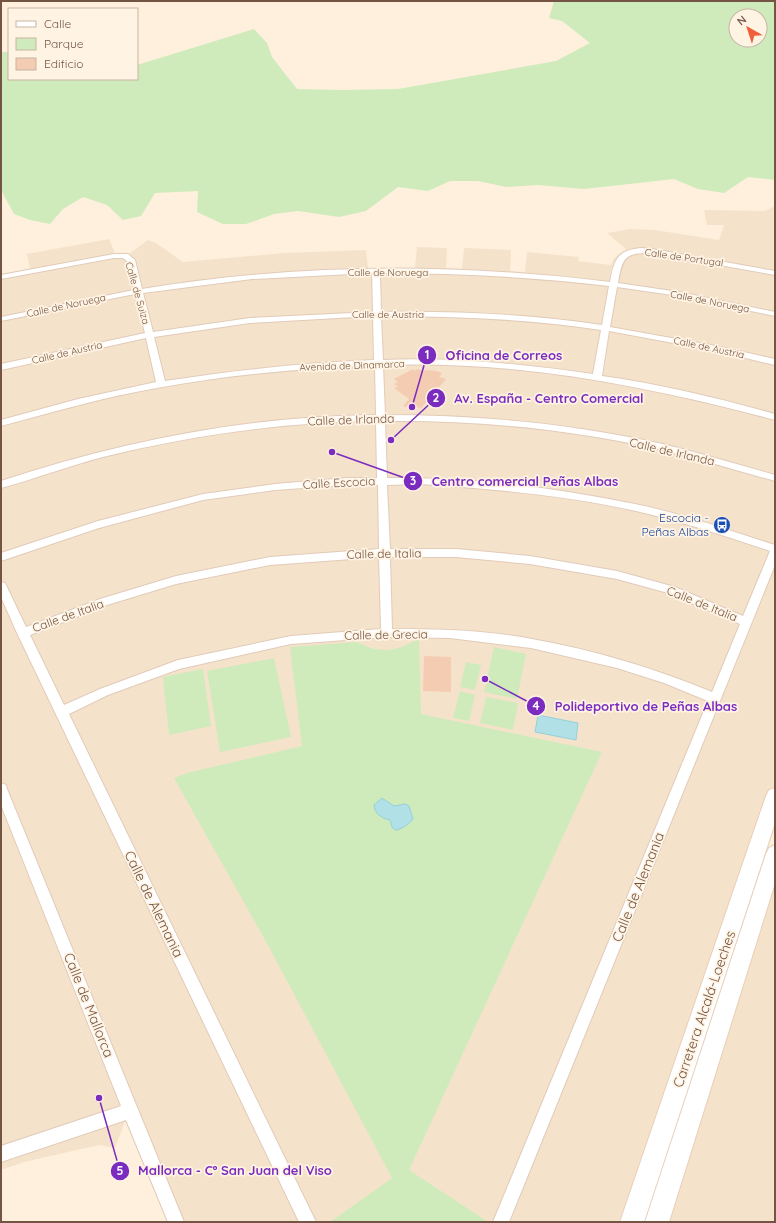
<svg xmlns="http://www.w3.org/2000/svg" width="776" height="1223" viewBox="0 0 776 1223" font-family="Quicksand,sans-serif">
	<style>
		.residential { fill: #f5e2cb }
		.green { fill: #cfebbb; fill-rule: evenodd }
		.water { fill: #b1e0e7; stroke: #96d0da }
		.building { fill: #f4ccb2 }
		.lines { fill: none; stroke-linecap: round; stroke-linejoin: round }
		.street-casing { stroke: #e1cbb9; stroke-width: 2 }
		.secondary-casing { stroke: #e9ceb8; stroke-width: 2 }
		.street { fill: #fff; fill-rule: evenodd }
		.secondary { fill: #fff; fill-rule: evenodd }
		.labels { text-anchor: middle; stroke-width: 3.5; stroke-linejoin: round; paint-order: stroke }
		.far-street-label { font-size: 10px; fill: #745544; stroke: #fff4e4 }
		.street-label { font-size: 12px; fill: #745544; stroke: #fff4e4 }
		.transit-label { font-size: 12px; fill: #164399; stroke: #fff4e4; text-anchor: end }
		.near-street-label { font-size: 14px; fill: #745544; stroke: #fff4e4 }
		.leader { fill: none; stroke: #7b2cbf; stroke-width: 1.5 }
		.callout-dot { fill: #7b2cbf; stroke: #fff4e4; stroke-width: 1.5 }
		.mark-label { font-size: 12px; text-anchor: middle; font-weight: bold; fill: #fff }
		.callout-label { font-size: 13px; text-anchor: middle; font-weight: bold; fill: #7b2cbf; stroke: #fff4e4; stroke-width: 3.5; stroke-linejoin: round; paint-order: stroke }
	</style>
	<rect width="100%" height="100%" fill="#fef0dc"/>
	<path class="residential" d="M775 206V796L632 1222H176L129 1111 115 1148 99 1145 24 1162 1 1170V274L30 269 27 254 109 239 115 253 129 254 148 240 156 243 183 262 284 253 366 250 368 268H415L417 247 447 248 446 268 462 269 464 248 511 250 510 271 525 272 527 252 579 257 578 261 611 265 614 258 626 249 607 233 630 229 655 230 719 240 724 225H707L704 210 765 211Z
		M775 854V1222H657Z"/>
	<path class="green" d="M554 1H775V180L748 177 724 193 698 189 674 179 584 189 538 185 506 187 478 181H450L428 191 398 187 366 211 339 217 298 211 274 214 246 224H223L197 212 198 191 155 193 141 216 123 220 107 205 83 197 63 209 50 224 30 220 14 214 1 190V52H9V79H137V65L254 29 267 43 272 57 297 89 342 90 398 89 556 61 590 43 562 21 549 18ZM736 16H760V40H736Z
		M419 639 421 714 602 752 409 1170 488 1222H330L392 1178 269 947 174 778 187 773 302 746 290 647 356 642 374 649 388 650 402 647Z
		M494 647 526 654 517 699 484 692Z
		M274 658 291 737 220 752 207 671Z
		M466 662 481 665 475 690 460 687Z
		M203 669 211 726 169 735 163 677Z
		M460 691 475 695 469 721 453 718Z
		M486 697 518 703 513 730 480 723Z"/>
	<path class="water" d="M538 715 578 723 576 740 535 732Z
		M382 798 394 806 405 804 409 806 413 819C409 824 401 830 395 830L392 827 390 820C381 818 375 814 374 805Z"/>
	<path class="building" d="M413 369 415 371 417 369 423 371 426 370 436 371 442 373 439 377 446 379 421 408 415 407 414 409 403 406 409 399 394 388 398 387 394 384 398 382 394 379Z
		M424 656 451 657V692L423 691Z"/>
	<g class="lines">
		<g class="street-casing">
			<path id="street" d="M641 248 652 249 775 271V275L652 253C625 252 622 258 618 283L679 292 775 312V316L679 296 617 287 610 327 716 346 775 359V365L716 351 609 331 602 376C660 384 718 398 775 414V420C647 386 516 360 383 365L385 415C477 415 568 423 658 443 697 452 736 464 775 475V481C736 470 698 459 658 449 568 429 477 420 385 421L387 478C470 477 553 487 635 504 683 514 729 530 775 545V565L509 1222H493L708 701 664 683 617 668 531 648 450 638 387 637 291 644 179 669 108 695 69 714 316 1222H299L17 633 1 597V582L5 583 26 627 100 599 176 576 270 557 379 549 378 485H347L275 490 203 500 99 528 1 561V553L98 521 203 494 275 484 347 478H377L376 421C284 422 192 435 103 457 68 466 35 479 1 488V481C122 441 248 416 376 415L375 366C301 368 229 375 157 388 104 397 53 412 1 426V420L78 399 156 382 146 338 1 370V364L145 333 135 294 1 321V317L134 290 127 261 123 258H114L1 279V275L114 254H128L135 260 142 289C297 263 455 263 610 282 614 260 617 250 641 248ZM372 273 373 312 250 318 153 332 143 293 252 279ZM380 273C457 273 533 277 609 286L602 325C529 314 455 311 381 312ZM373 316 374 360C304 363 235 370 165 381L154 337 250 323ZM381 316C455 316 529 319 601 330L593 374C524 364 453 357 383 360ZM420 484C493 489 565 495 636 511 682 522 726 536 770 551L743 616 675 587 617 571 530 556 456 549H390L387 485ZM379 557 381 629 291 636 178 660 100 689 64 705 30 635 107 605 176 584 270 565ZM390 557H456L530 564 617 579 668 593 740 624 712 692C654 668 594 650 532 639 486 630 439 629 392 629Z
				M1 783 6 785 7 789 184 1222H168L126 1120 1 1162V1146L121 1106 1 805Z"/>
		</g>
		<g class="secondary-casing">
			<path id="secondary" d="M775 788V823L644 1222H620L766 796 769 790Z
				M775 845V883L669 1222H645L766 854 769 848Z"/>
		</g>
		<use href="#street" class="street"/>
		<use href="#secondary" class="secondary"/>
	</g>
	<defs>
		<g id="bus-disc" transform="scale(0.9)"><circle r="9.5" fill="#1a4fb4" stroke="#fff4e4"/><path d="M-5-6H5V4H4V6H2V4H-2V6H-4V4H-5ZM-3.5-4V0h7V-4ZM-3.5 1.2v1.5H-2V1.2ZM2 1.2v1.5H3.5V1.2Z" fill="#fff"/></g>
	</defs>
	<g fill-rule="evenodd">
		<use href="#bus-disc" x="722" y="525"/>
	</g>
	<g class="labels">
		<g class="far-street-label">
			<text transform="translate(684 257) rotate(8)" y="4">Calle de Portugal</text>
			<text x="388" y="276">Calle de Noruega</text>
			<text transform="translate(138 293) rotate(74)" y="4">Calle de Suiza</text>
			<text transform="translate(710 301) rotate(11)" y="4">Calle de Noruega</text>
			<text transform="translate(66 305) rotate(-12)" y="4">Calle de Noruega</text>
			<text x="388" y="318">Calle de Austria</text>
			<text transform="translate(709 347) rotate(12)" y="4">Calle de Austria</text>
			<text transform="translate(67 352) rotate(-13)" y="4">Calle de Austria</text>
			<text transform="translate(352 365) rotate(-2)" y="4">Avenida de Dinamarca</text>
		</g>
		<g class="street-label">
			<text transform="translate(351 420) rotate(-2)" y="4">Calle de Irlanda</text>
			<text transform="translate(672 452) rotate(13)" y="4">Calle de Irlanda</text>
			<text transform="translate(339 483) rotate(-3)" y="4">Calle Escocia</text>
			<text transform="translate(384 554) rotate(-1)" y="4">Calle de Italia</text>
			<text transform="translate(702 604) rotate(22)" y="4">Calle de Italia</text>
			<text transform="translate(68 616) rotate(-20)" y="4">Calle de Italia</text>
			<text transform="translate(386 635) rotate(-1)" y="4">Calle de Grecia</text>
		</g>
		<g class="transit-label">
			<text x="709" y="522">Escocia -<tspan x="709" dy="14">Peñas Albas</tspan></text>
		</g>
		<g class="near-street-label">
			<text transform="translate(638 887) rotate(-68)" y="5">Calle de Alemania</text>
			<text transform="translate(154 904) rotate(64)" y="5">Calle de Alemania</text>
			<text transform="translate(89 1005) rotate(68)" y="5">Calle de Mallorca</text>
			<text transform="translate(704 1009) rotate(-71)" y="5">Carretera Alcalá-Loeches</text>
		</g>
	</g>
	<path class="leader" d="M412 407L427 355M391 440L436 398M332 452L413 481M485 679L536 706M99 1098L120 1171"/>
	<g class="callout-dot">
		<circle cx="412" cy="407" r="4"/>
		<circle cx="391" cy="440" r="4"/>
		<circle cx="332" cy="452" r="4"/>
		<circle cx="485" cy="679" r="4"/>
		<circle cx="99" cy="1098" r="4"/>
		<circle cx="427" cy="355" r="10"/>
		<circle cx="436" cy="398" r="10"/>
		<circle cx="413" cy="481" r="10"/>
		<circle cx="536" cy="706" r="10"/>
		<circle cx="120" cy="1171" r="10"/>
	</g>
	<g class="mark-label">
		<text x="427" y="359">1</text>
		<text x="436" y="402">2</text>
		<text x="413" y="485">3</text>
		<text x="536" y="710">4</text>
		<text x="120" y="1175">5</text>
	</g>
	<g class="callout-label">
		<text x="504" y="360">Oficina de Correos</text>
		<text x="549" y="403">Av. España - Centro Comercial</text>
		<text x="525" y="486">Centro comercial Peñas Albas</text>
		<text x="646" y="711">Polideportivo de Peñas Albas</text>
		<text x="235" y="1175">Mallorca - Cº San Juan del Viso</text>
	</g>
	<rect width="776" height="1223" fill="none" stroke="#745544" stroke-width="4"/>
	<rect x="8" y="8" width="130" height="72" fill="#fff4e4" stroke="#c7b4a4"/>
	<rect x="16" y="21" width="20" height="6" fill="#ffffff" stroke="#c7b4a4"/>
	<text x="44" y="28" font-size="12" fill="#745544">Calle</text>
	<rect x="16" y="38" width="20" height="12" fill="#cfebbb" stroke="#c7b4a4"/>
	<text x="44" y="48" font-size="12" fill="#745544">Parque</text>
	<rect x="16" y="58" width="20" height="12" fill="#f4ccb2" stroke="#c7b4a4"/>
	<text x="44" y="68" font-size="12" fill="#745544">Edificio</text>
	<g transform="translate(748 28) rotate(321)"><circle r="19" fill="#fff4e4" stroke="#c7b4a4"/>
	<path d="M0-3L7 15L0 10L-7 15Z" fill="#f05f39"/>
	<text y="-6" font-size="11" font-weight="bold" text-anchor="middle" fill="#745544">N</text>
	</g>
</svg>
